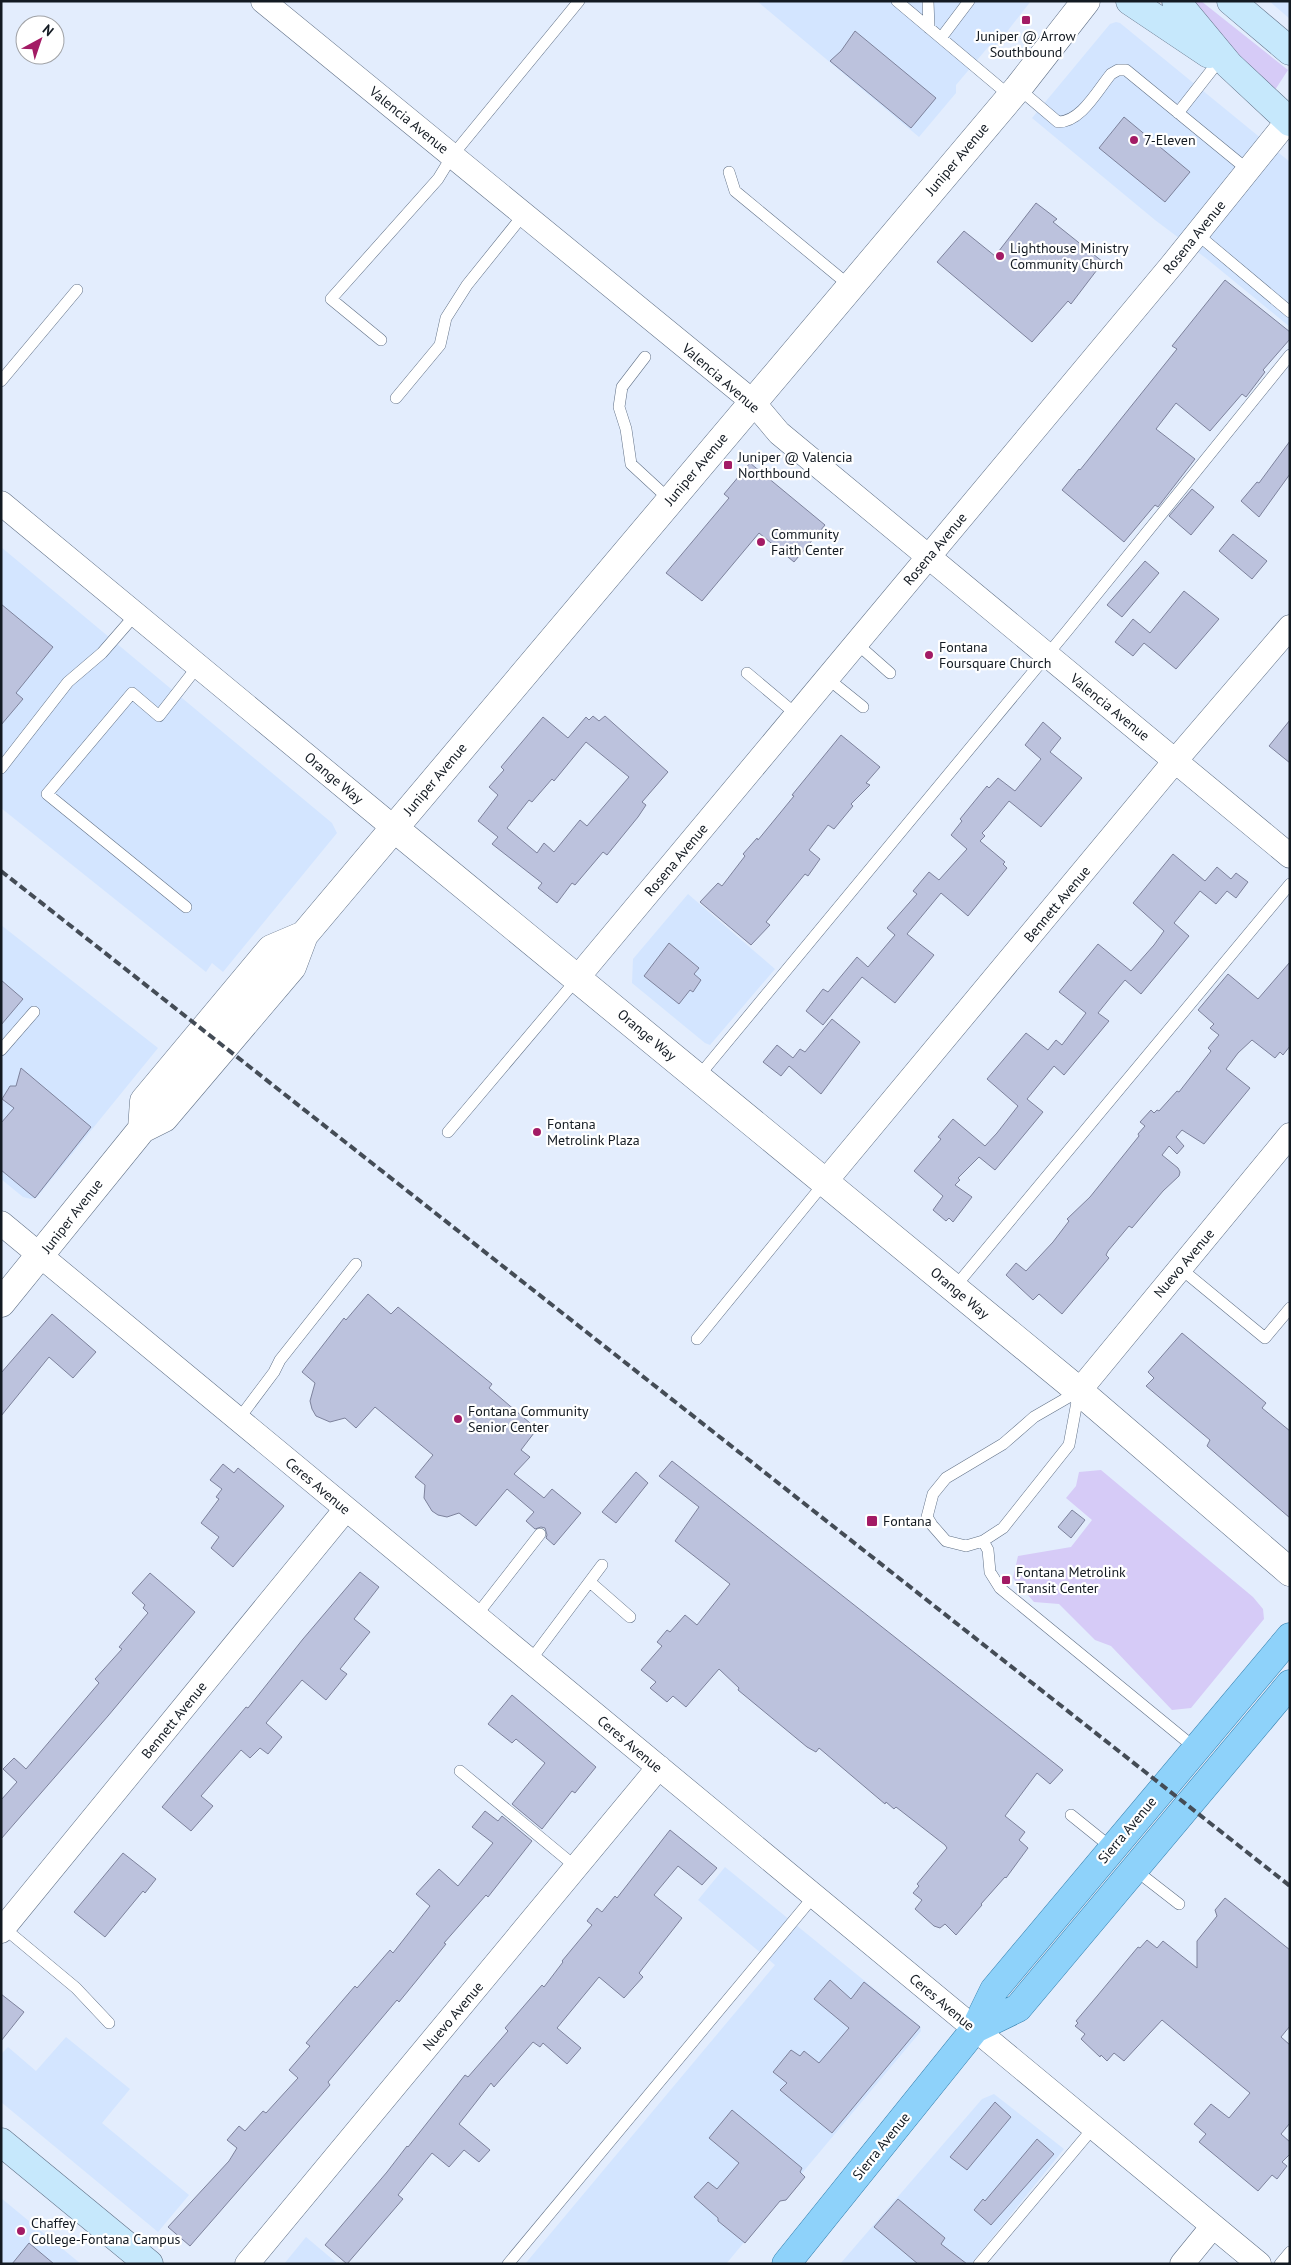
<svg xmlns="http://www.w3.org/2000/svg" width="1291" height="2265" viewBox="0 0 1291 2265" font-family="'PT Sans',sans-serif">
	<style>
		.built { fill: #d3e5ff }
		.green { fill: #d6cbf7 }
		.building { fill: #bcc2dd; stroke: #7d829c; fill-rule: evenodd }
		.lines { fill: none; stroke-linecap: round; stroke-linejoin: round }
		.service-casing { stroke: #607086; stroke-width: 12 }
		.minor-casing { stroke: #607086; stroke-width: 25 }
		.tertiary-casing { stroke: #607086; stroke-width: 29 }
		.secondary-casing { stroke: #607086; stroke-width: 29 }
		.primary-casing { stroke: #327eac; stroke-width: 29 }
		.service { stroke: #fff; stroke-width: 11 }
		.minor { stroke: #fff; stroke-width: 24 }
		.tertiary { stroke: #fff; stroke-width: 28 }
		.secondary { stroke: #c6e8fc; stroke-width: 28 }
		.primary { stroke: #8ed2fa; stroke-width: 28 }
		.rail { stroke: #444c56; stroke-width: 4; stroke-dasharray: 8 4; stroke-linecap: butt }
		.poi-dot { fill: #a31b65; stroke: #fff; stroke-width: 2 }
		.labels { text-anchor: middle; stroke-width: 4.5; stroke-linejoin: round; paint-order: stroke }
		.poi-label { font-size: 14px; fill: #131a22; stroke: #fff; text-anchor: start }
		.street-label { font-size: 14px; fill: #131a22; stroke: #fff }
	</style>
	<rect width="100%" height="100%" fill="#e3edfd"/>
	<path class="built" d="M757 1H1031L995 47 989 46 956 85V93L919 137Z
		M1269 1H1290V19Z
		M1116 22 1120 23 1290 162V327L1207 259 1155 220 1032 118 1110 24Z
		M1 547 332 823 337 833 223 972 212 963 206 972 1 808Z
		M688 894 775 969 710 1045 705 1043 632 983 633 959Z
		M1 925 158 1048 37 1197 31 1199 23 1197 1 1179Z
		M725 1867 920 2026 921 2031 726 2264H525L775 1965 698 1900Z
		M66 2037 130 2089 102 2123 189 2195 158 2232 1 2102V2054L8 2047 36 2071Z
		M994 2094 1064 2149 971 2264H840L982 2099Z
		M1 2198 81 2264H1Z
		M306 2237 338 2264H284Z"/>
	<path class="green" d="M1192 1H1201L1288 70 1275 90 1259 81Z
		M1101 1470 1253 1597 1263 1609 1264 1619 1191 1708 1172 1710 1111 1646 1095 1640 1059 1604 1034 1602 1013 1578 1018 1556 1071 1547 1092 1520 1066 1498 1076 1486 1079 1472Z"/>
	<path class="building" d="M855 31 936 98 911 128 830 61 841 51Z
		M1124 117 1190 172 1165 202 1099 148Z
		M1036 203 1057 219 1053 222 1103 262 1071 304 1068 301 1032 342 937 262 964 231 995 256Z
		M1225 280 1290 332V339L1263 370 1265 372 1246 397 1242 394 1210 431 1176 403 1156 429 1195 459 1158 507 1155 505 1124 542 1062 490 1079 469 1080 470 1177 349 1172 346Z
		M1290 441V474L1259 517 1241 501 1257 482 1259 483Z
		M750 463 825 525 794 562 759 533 702 601 666 573 729 498 724 494Z
		M1192 489 1214 507 1191 535 1169 516Z
		M1233 534 1267 561 1252 579 1219 551Z
		M1145 561 1159 573 1122 617 1107 605Z
		M1184 591 1219 619 1176 669 1144 643 1133 656 1115 642 1133 619 1150 633Z
		M1 604 53 647 16 693 23 699 1 725Z
		M593 716 599 721 605 716 668 772 642 802 646 805 638 817 607 855 603 852 575 885 572 883 557 903 538 888 542 883 492 844 498 837 478 821 498 795 489 787 504 770 501 767 543 717 568 738 586 717 589 720ZM586 742 629 777 587 826 580 820 554 852 544 843 537 853 507 828 529 800 532 802 552 779 554 781Z
		M1290 720V763L1269 746Z
		M1043 722 1061 738 1050 752 1082 778 1041 827 1009 801 987 828 982 833 985 836 980 841 1005 862 1003 864 1007 868 968 916 941 893 907 934 934 955 895 1003 862 977 823 1025 806 1011 823 989 828 992 857 957 868 967 895 935 887 928 917 894 913 891 929 872 939 880 967 849 951 835 962 821 960 819 987 786 989 788 998 778 1015 791 1041 759 1025 745Z
		M841 735 880 767 866 783 870 785 851 804 853 806 834 829 828 825 809 850 820 859 808 876 805 874 766 922 770 925 751 945 700 902 718 883 722 886 745 856 743 854 757 838 758 840 794 796 792 795Z
		M1173 854 1205 881 1217 867 1231 879 1236 873 1248 882 1236 898 1227 891 1216 904 1200 891 1174 923 1189 936 1141 994 1125 980 1110 998 1098 1013 1109 1021 1064 1075 1054 1066 1027 1099 1043 1112 995 1170 979 1157 958 1178 960 1180 955 1185 972 1197 953 1222 949 1218 946 1221 933 1210 943 1196 914 1171 941 1139 938 1137 953 1119 985 1146 997 1133 1018 1106 987 1079 1026 1033 1048 1050 1056 1040 1062 1045 1086 1013 1059 992 1098 944 1131 971 1154 945 1164 931 1133 903Z
		M669 943 699 968 694 974 701 980 693 992 690 990 679 1004 644 976Z
		M1290 962V1046L1283 1055 1280 1052 1275 1058 1252 1040 1238 1053 1226 1069 1250 1088 1204 1144 1182 1130 1176 1137 1184 1146 1177 1154 1169 1146 1162 1155 1178 1168 1180 1172 1179 1176 1163 1191 1132 1228 1129 1226 1108 1251 1106 1255 1109 1258 1062 1314 1039 1294 1033 1300 1006 1275 1016 1263 1026 1271 1053 1242 1069 1221 1067 1219 1090 1197 1139 1136 1138 1134 1145 1126 1140 1122 1151 1110 1154 1113 1157 1110 1159 1111 1177 1091 1179 1092 1211 1051 1208 1048 1219 1035 1210 1028 1214 1024 1198 1010 1228 974 1258 999Z
		M1 980 23 999 1 1025Z
		M832 1019 860 1042 821 1094 789 1066 781 1076 763 1062 777 1045 793 1058 800 1049 805 1052Z
		M21 1068 91 1127 35 1198 1 1170V1123L14 1108 2 1099 10 1086H16Z
		M368 1294 391 1314 398 1307 492 1384 489 1388 537 1429 521 1450 530 1457 514 1474 544 1498 552 1489 581 1513 554 1545 546 1538 547 1535 545 1528 541 1527 535 1529 526 1521 534 1512 507 1489 476 1526 459 1513 447 1517 438 1515 432 1511 424 1498 425 1485 415 1477 433 1455 375 1407 356 1428 345 1418 330 1422 316 1416 312 1409 310 1401 315 1383 302 1372 344 1318 346 1320Z
		M52 1314 96 1352 73 1378 49 1357 1 1416V1373Z
		M1182 1333 1266 1403 1262 1408 1290 1431V1518L1207 1446 1210 1440 1146 1386 1154 1378 1148 1372Z
		M672 1461 1063 1770 1050 1784 1037 1773 1005 1816 1025 1832 1019 1840 1028 1848 1006 1878 1005 1877 981 1904 982 1905 956 1935 945 1924 940 1928 934 1926 915 1909 922 1900 913 1893 919 1886 917 1884 947 1848 945 1845 896 1807 894 1809 886 1802 885 1804 819 1748 816 1752 807 1747 738 1690 739 1688 719 1669 686 1707 673 1696 667 1702 650 1688 656 1682 641 1670 662 1646 657 1642 667 1630 670 1632 685 1615 697 1625 730 1584 675 1541 699 1507 659 1476Z
		M223 1464 234 1473 238 1468 284 1506 233 1567 211 1548 219 1537 201 1523 219 1499 216 1497 222 1489 210 1480Z
		M636 1472 648 1483 616 1523 602 1512Z
		M1072 1510 1085 1520 1071 1538 1058 1527Z
		M360 1572 379 1587 354 1619 370 1632 340 1669 347 1674 326 1700 302 1680 266 1723 282 1737 268 1754 260 1748 250 1758 241 1750 201 1796 213 1806 191 1831 162 1807 246 1707 248 1708 303 1639Z
		M150 1573 195 1612 108 1716 1 1839V1800L17 1782 3 1769 14 1758 26 1769 99 1683 95 1679 122 1649 119 1647 148 1613 143 1608 145 1605 132 1593Z
		M512 1695 596 1767 575 1793 572 1791 542 1829 512 1804 545 1763 516 1739 512 1743 488 1724Z
		M485 1811 498 1821 502 1816 532 1841 488 1897 486 1895 444 1943 446 1944 417 1980 399 2002 397 2000 328 2082 330 2085 190 2246 168 2227 229 2161 237 2148 227 2140 239 2126 245 2131 263 2111 266 2113 298 2078 289 2070 310 2046 306 2043 355 1986 357 1988 390 1950 393 1953 430 1906 416 1894 439 1869 458 1886 493 1843 472 1827Z
		M670 1830 717 1868 702 1885 678 1866 654 1895 682 1918 639 1973 643 1977 624 1998 599 1977 557 2028 581 2048 567 2064 543 2043 540 2047 533 2042 494 2087 491 2083 459 2124 490 2150 479 2162 464 2150 449 2167 432 2153 398 2195 403 2199 347 2264 325 2245 387 2172 407 2146 408 2147 465 2075 468 2077 508 2031 505 2028 542 1985 544 1987 563 1962 562 1961 592 1925 587 1921 597 1908 602 1912 615 1896 617 1898Z
		M123 1853 156 1879 145 1893 143 1891 105 1937 74 1912Z
		M1225 1898 1290 1950V2026L1281 2037 1290 2045V2123L1281 2134 1290 2142V2154L1282 2162 1287 2166 1277 2179 1272 2175 1258 2191 1199 2142 1206 2134 1194 2124 1211 2104 1229 2118 1250 2093 1162 2020 1124 2061 1114 2053 1107 2061 1101 2055 1100 2057 1081 2039 1085 2034 1075 2026 1078 2023 1076 2021 1098 1995 1138 1947 1140 1948 1147 1940 1157 1948 1163 1941 1197 1968V1941L1217 1916 1215 1910Z
		M830 1980 851 1999 864 1982 920 2027 832 2133 780 2090 787 2083 773 2072 791 2050 800 2056 804 2051 819 2063 849 2028 814 1999Z
		M1 1994 24 2012 1 2041Z
		M995 2102 1011 2117 967 2170 950 2157Z
		M732 2110 802 2168 800 2172 805 2177 786 2200 780 2201 745 2243 718 2221V2218L694 2197 708 2182 717 2189 739 2163 709 2138Z
		M1037 2139 1054 2154 991 2225 974 2210 983 2199 985 2201Z
		M898 2199 945 2238 941 2244 967 2264H918L874 2227Z
		M29 2243 54 2264H12Z"/>
	<g class="lines">
		<g class="service-casing">
			<path id="service" d="M897 1 1010 96
				M928 1 929 28
				M941 38 969 1
				M1018 88 1058 122C1081 122 1097 91 1111 74L1118 70H1126L1248 170
				M1178 113 1222 57
				M729 172 735 191 850 286
				M1197 234 1290 312
				M381 340 331 299 438 179 452 156 579 1
				M645 357 622 387 619 407 626 429 631 464 670 500
				M1 381 77 290
				M396 398 440 345 446 318 467 285 524 214
				M856 643 890 673
				M747 673 797 715
				M827 678 863 707
				M1 768 68 682 102 653 136 614
				M186 907 47 794 132 693 159 716 198 666
				M1 1050 34 1012
				M698 1077 1067 631 1290 355
				M448 1132 577 979
				M1180 1268 1265 1338 1290 1308
				M954 1288 1290 884
				M697 1339 825 1182
				M1079 1391 1069 1445 1003 1528 983 1541 966 1546 946 1541 932 1525 927 1517 933 1494 946 1478 1003 1444 1034 1417Z
				M238 1420 274 1372 280 1360 356 1264
				M983 1541 988 1550 990 1572 1000 1588 1195 1748
				M590 1582 630 1617
				M476 1616 540 1534
				M530 1661 602 1565
				M460 1771 576 1867
				M1071 1815 1112 1848
				M1134 1869 1179 1904
				M4 1928 76 1988 109 2023
				M508 2264 814 1896
				M979 2264 1094 2127
				M1280 2264 1290 2252"/>
		</g>
		<g class="minor-casing">
			<path id="minor" d="M263 1 752 401 779 433 1290 856
				M1 503 394 828
				M578 977 1171 266 1290 118
				M825 1182 1175 761 1290 627
				M1 1223 1259 2264
				M1079 1391 1290 1135
				M1 1931 346 1509
				M247 2264 659 1767
				M1182 2264 1213 2226"/>
		</g>
		<g class="tertiary-casing">
			<path id="tertiary" d="M394 828 1079 1391 1290 1572
				M142 1129 144 1101 271 949 304 935
				M1 1303 142 1129 164 1118 292 967 304 935 1018 88 1086 1"/>
		</g>
		<g class="secondary-casing">
			<path id="secondary" d="M1130 1 1209 54
				M1176 1 1229 65 1290 122
				M1231 1 1290 51
				M1 2142 149 2264"/>
		</g>
		<g class="primary-casing">
			<path id="primary" d="M975 2029 1018 2008 1290 1684
				M786 2264 975 2029 994 1990 1290 1637"/>
		</g>
		<use href="#service" class="service"/>
		<use href="#minor" class="minor"/>
		<use href="#tertiary" class="tertiary"/>
		<use href="#secondary" class="secondary"/>
		<use href="#primary" class="primary"/>
		<path class="rail" d="M1 871 1290 1886"/>
	</g>
	<g class="poi-dot">
		<rect x="1021" y="15" width="10" height="10" rx="2.5"/>
		<circle cx="1134" cy="140" r="5"/>
		<circle cx="1000" cy="256" r="5"/>
		<rect x="723" y="460" width="10" height="10" rx="2.5"/>
		<circle cx="761" cy="542" r="5"/>
		<circle cx="929" cy="655" r="5"/>
		<circle cx="537" cy="1132" r="5"/>
		<circle cx="458" cy="1419" r="5"/>
		<rect x="866" y="1515" width="12" height="12" rx="2.5"/>
		<rect x="1001" y="1575" width="10" height="10" rx="2.5"/>
		<circle cx="21" cy="2231" r="5"/>
	</g>
	<g class="labels">
		<g class="poi-label">
			<text x="1026" y="41" text-anchor="middle">Juniper @ Arrow<tspan x="1026" dy="16">Southbound</tspan></text>
			<text x="1144" y="145">7-Eleven</text>
			<text x="1010" y="253">Lighthouse Ministry<tspan x="1010" dy="16">Community Church</tspan></text>
			<text x="738" y="462">Juniper @ Valencia<tspan x="738" dy="16">Northbound</tspan></text>
			<text x="771" y="539">Community<tspan x="771" dy="16">Faith Center</tspan></text>
			<text x="939" y="652">Fontana<tspan x="939" dy="16">Foursquare Church</tspan></text>
			<text x="547" y="1129">Fontana<tspan x="547" dy="16">Metrolink Plaza</tspan></text>
			<text x="468" y="1416">Fontana Community<tspan x="468" dy="16">Senior Center</tspan></text>
			<text x="883" y="1526">Fontana</text>
			<text x="1016" y="1577">Fontana Metrolink<tspan x="1016" dy="16">Transit Center</tspan></text>
			<text x="31" y="2228">Chaffey<tspan x="31" dy="16">College-Fontana Campus</tspan></text>
		</g>
		<g class="street-label">
			<text transform="translate(409 120) rotate(39)" y="5">Valencia Avenue</text>
			<text transform="translate(957 159) rotate(-50)" y="5">Juniper Avenue</text>
			<text transform="translate(1194 237) rotate(-51)" y="5">Rosena Avenue</text>
			<text transform="translate(721 378) rotate(41)" y="5">Valencia Avenue</text>
			<text transform="translate(696 469) rotate(-50)" y="5">Juniper Avenue</text>
			<text transform="translate(935 549) rotate(-50)" y="5">Rosena Avenue</text>
			<text transform="translate(1110 707) rotate(39)" y="5">Valencia Avenue</text>
			<text transform="translate(334 778) rotate(40)" y="5">Orange Way</text>
			<text transform="translate(435 779) rotate(-50)" y="5">Juniper Avenue</text>
			<text transform="translate(676 860) rotate(-50)" y="5">Rosena Avenue</text>
			<text transform="translate(1057 904) rotate(-50)" y="5">Bennett Avenue</text>
			<text transform="translate(647 1035) rotate(40)" y="5">Orange Way</text>
			<text transform="translate(72 1216) rotate(-52)" y="5">Juniper Avenue</text>
			<text transform="translate(1184 1263) rotate(-50)" y="5">Nuevo Avenue</text>
			<text transform="translate(960 1293) rotate(40)" y="5">Orange Way</text>
			<text transform="translate(318 1486) rotate(40)" y="5">Ceres Avenue</text>
			<text transform="translate(174 1720) rotate(-51)" y="5">Bennett Avenue</text>
			<text transform="translate(630 1744) rotate(40)" y="5">Ceres Avenue</text>
			<text transform="translate(1127 1830) rotate(-50)" y="5">Sierra Avenue</text>
			<text transform="translate(942 2002) rotate(40)" y="5">Ceres Avenue</text>
			<text transform="translate(453 2016) rotate(-50)" y="5">Nuevo Avenue</text>
			<text transform="translate(881 2146) rotate(-51)" y="5">Sierra Avenue</text>
		</g>
	</g>
	<rect width="1291" height="2265" fill="none" stroke="#131a22" stroke-width="5"/>
	<g transform="translate(40 40) rotate(40)"><circle r="24" fill="#ffffff" stroke="#a1a3a7"/>
	<path d="M0-4L9 19L0 12L-9 19Z" fill="#a31b65"/>
	<text y="-8" font-size="14" font-weight="bold" text-anchor="middle" fill="#131a22">N</text>
	</g>
</svg>
